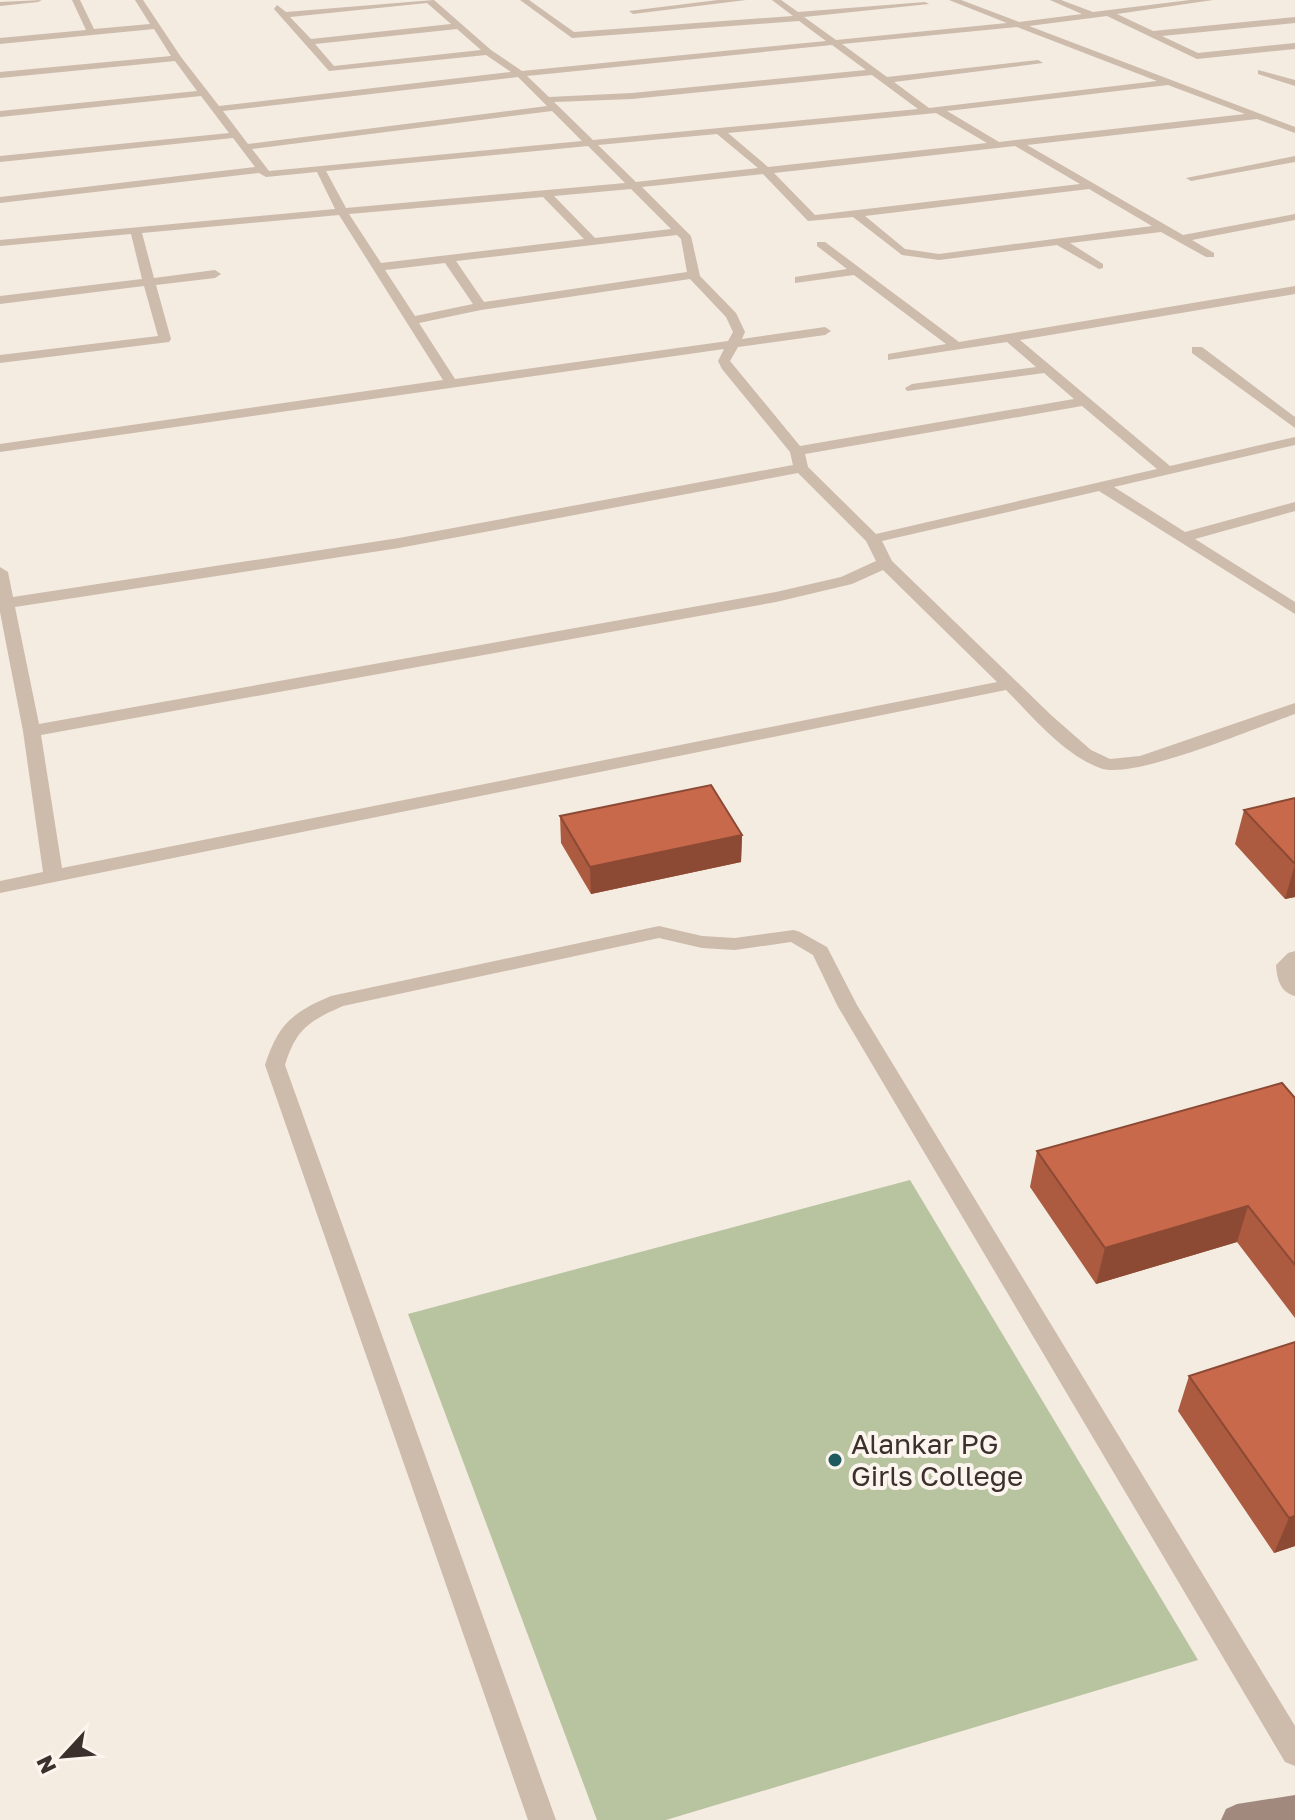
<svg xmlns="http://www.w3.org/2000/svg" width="1295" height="1820" viewBox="0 0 1295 1820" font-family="'Golos Text',sans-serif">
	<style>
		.green { fill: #b8c4a0 }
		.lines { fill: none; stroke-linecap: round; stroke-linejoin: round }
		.lane { fill: #cdbbac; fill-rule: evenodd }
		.street { fill: #cdbbac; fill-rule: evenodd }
		.secondary { fill: #a18a7d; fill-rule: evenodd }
		.wall { fill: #ac5a40 }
		.shaded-wall { fill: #8c4a34 }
		.building { fill: #c8694b; stroke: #8c4a34; stroke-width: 2 }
		.poi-dot { fill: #1f5a5e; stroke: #fbf5ee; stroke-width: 3 }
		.labels { text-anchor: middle; stroke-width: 8; stroke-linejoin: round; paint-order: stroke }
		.near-poi-label { font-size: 28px; fill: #3b302b; stroke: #fbf5ee; text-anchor: start }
	</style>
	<rect width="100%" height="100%" fill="#f4ebe1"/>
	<path class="green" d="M910 1180 1198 1660 666 1820H597L408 1314Z"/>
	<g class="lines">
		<path class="lane" d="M659 926 702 936 735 938 794 930 800 932 827 947 857 1005 1295 1726V1766L1285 1762 837 1005 813 955 791 942 735 950 702 948 659 938 343 1006C309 1021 296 1029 285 1065L556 1820H528L265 1065C278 1024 293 1012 331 996Z
			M1295 951V996C1280 992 1277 979 1276 965L1288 953Z"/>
		<path class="street" d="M42 0 38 2 0 6V2Z
			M72 0H80L94 29 150 24 135 0H143L181 57 219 106 511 72 486 55 329 71 274 9 277 5 286 12 434 0 491 50 522 71 826 41 799 21 572 38 520 0H529L574 32 793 16 772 0H781L798 12 925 2 929 4 804 17 836 40 1007 23 949 0H961L1019 22 1082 14 1050 0H1061L1093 12 1190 0H1213L1117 14 1153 31 1295 17V23L1162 36 1198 53 1295 43V49L1197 59 1107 16 1029 26 1295 127V133L1257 119 1027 145 1183 235 1295 214V220L1192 240 1214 253V257H1206L1161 232 1070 243 1103 264V268L1099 269 1057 245 939 260 902 255 853 217 808 221 763 174 642 187 691 236 700 276 736 313 745 332 742 339 825 327 831 331 825 335 738 347 730 361 800 446 1074 399 1044 373 907 391 905 388 912 384 1036 367 1007 342 888 360V354L946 344 854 275 795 283V277L847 269 817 246V242H825L959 342 1295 286V294L1020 340 1170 466 1295 437V445L1114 487 1185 532 1295 502V511L1195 539 1295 602V614L1099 491 882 541 892 561 1051 715 1091 750 1110 759 1140 756 1295 703V714C1258 727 1132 781 1100 768 1063 754 1033 717 1006 690L0 893V881L43 872 23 731 0 612V567L8 572 13 597 399 538 793 465 790 452 722 369 718 361 724 349 0 452V444L443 380 339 215 142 233 154 278 215 270 221 274 215 278 156 285 171 339 169 342 0 363V355L158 336 144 286 0 304V296L142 279 131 234 0 246V240L335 209 317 172 266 177 259 173 0 203V197L255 167 233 138 0 162V156L229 133 201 96 0 117V111L197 91 175 61 0 78V72L171 56 154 29 0 44V38L86 30ZM427 3 451 24 311 39 290 17ZM1017 27 1157 81 929 108 894 82 1043 63 1038 60 887 77 842 44ZM457 29 481 50 334 66 315 44ZM832 45 866 70 632 93 549 97 527 76ZM872 75 918 109 593 140 554 102 632 99ZM518 77 547 106 248 144 223 111ZM1168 85 1245 114 999 142 947 111ZM552 111 582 141 269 171 252 149ZM936 113 987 143 768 167 728 133ZM717 134 758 168 636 182 598 145ZM588 146 625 183 346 208 326 171ZM1015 146 1080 184 815 215 774 173ZM631 189 671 229 595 238 554 196ZM1089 189 1152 226 939 254 905 249 865 216ZM543 197 584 239 381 263 349 214ZM677 235 681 239 687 272 484 302 456 261ZM445 263 473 304 415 316 385 270ZM690 279 726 317 733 332 728 341 455 379 419 323 481 310ZM1082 406 1157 469 876 534 808 467 805 454ZM798 473 866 541 876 561 841 577 776 592 39 724 15 607 399 548ZM883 570 997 682 62 868 41 735 776 602 852 584Z
			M718 0H746L633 14 629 11Z
			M1258 70 1295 80V86L1258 74Z
			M1295 156V162L1191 181 1186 178Z
			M1192 347H1202L1295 417V428L1192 353Z"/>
		<path class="secondary" d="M1295 1795V1820H1221L1226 1809 1237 1804Z"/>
	</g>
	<path class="wall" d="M1295 798V897L1285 899 1235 844 1244 810Z
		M560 816 742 835 741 862 591 894 561 843Z
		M1295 1098V1318L1237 1242 1096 1284 1030 1187 1037 1151Z
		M1295 1342V1546L1274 1553 1178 1411 1189 1376Z"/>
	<path class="shaded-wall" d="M742 835 741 862 591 894 590 867Z
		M1295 864V897L1285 899Z
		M1248 1206 1237 1242 1096 1284 1105 1248Z
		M1295 1516V1546L1274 1553 1289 1518Z"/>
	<path class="building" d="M711 785 742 835 590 867 560 816Z
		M1295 798V864L1244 810Z
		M1282 1083 1295 1098V1265L1248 1206 1105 1248 1037 1151Z
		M1295 1342V1516L1289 1518 1189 1376Z"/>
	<circle class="poi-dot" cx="835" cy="1460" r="8"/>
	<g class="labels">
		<g class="near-poi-label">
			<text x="851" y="1454">Alankar PG<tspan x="851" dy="32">Girls College</tspan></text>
		</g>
	</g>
	<g transform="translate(64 1756) rotate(244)" stroke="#fbf5ee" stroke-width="6" paint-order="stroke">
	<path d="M0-6L14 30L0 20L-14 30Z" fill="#3b302b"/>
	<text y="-12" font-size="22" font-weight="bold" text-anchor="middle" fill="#3b302b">N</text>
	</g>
</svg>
